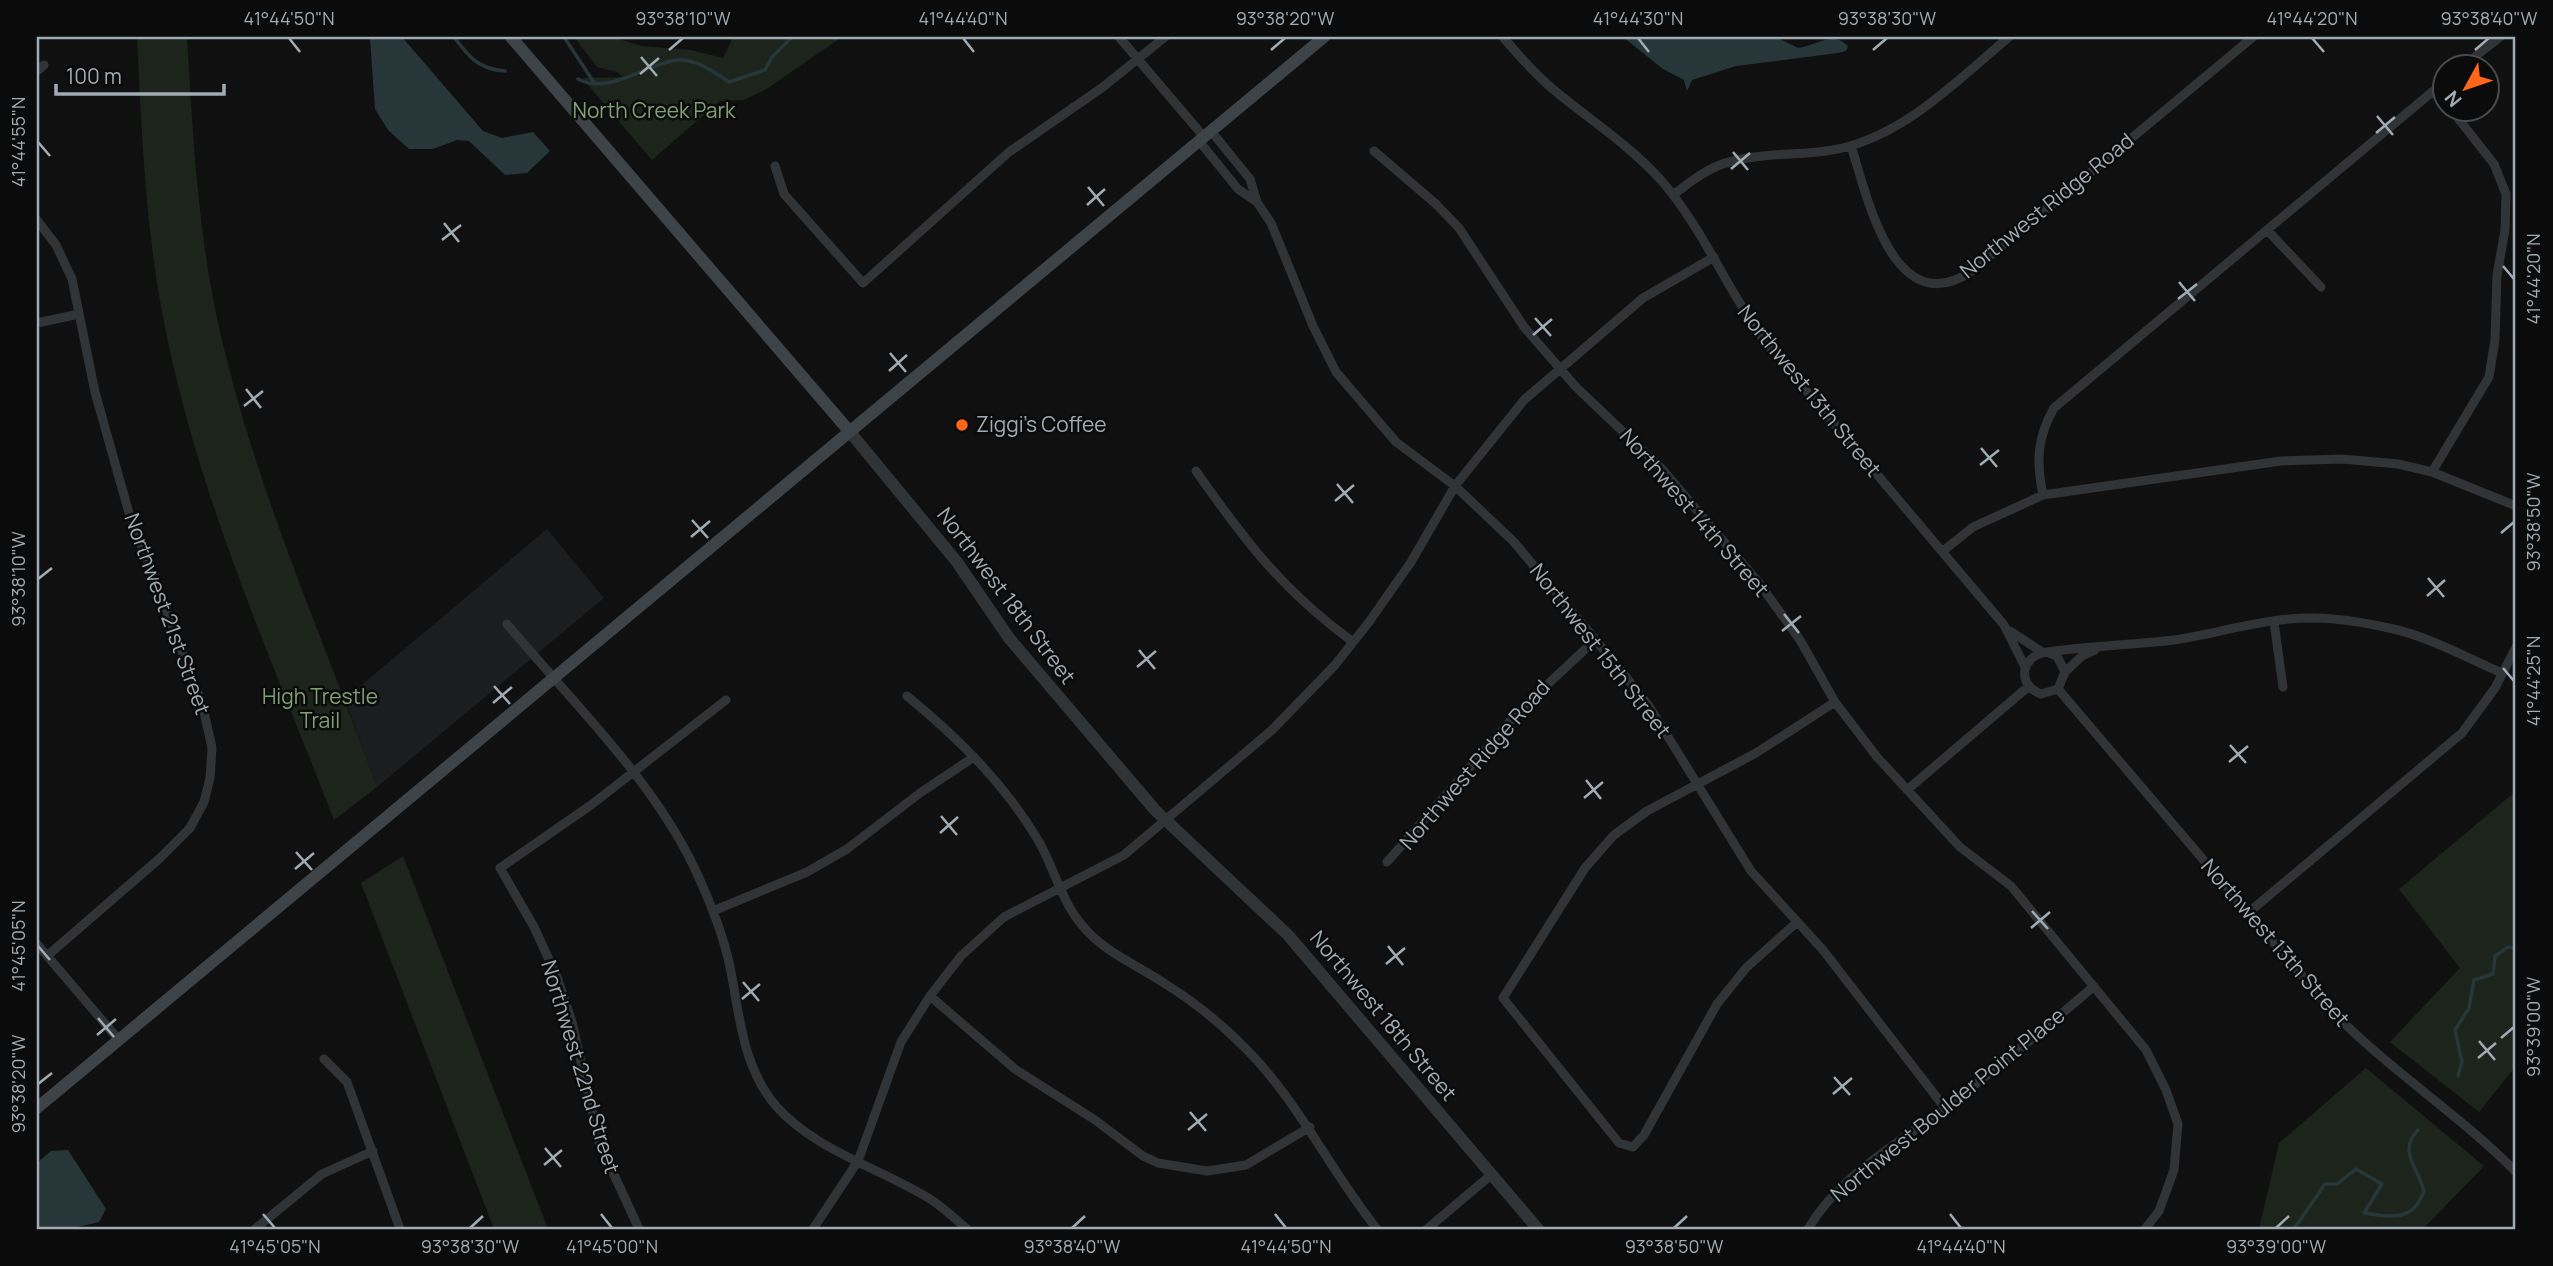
<svg xmlns="http://www.w3.org/2000/svg" width="2553" height="1266" viewBox="0 0 2553 1266" font-family="Manrope,sans-serif">
	<style>
		.built { fill: #1c1d1e }
		.green { fill: #1d241c }
		.water { fill: #273638 }
		.lines { fill: none; stroke-linecap: round; stroke-linejoin: round }
		.stream { stroke: #273638; stroke-width: 3.5 }
		.minor { stroke: #303437; stroke-width: 9 }
		.tertiary { stroke: #303437; stroke-width: 12 }
		.secondary { stroke: #3e4347; stroke-width: 12 }
		.ticks { fill: none; stroke: #a0acb4; stroke-width: 2.5 }
		.poi-dot { fill: #ff661a; stroke: #0b0b0c; stroke-width: 2.5 }
		.labels { text-anchor: middle; stroke-width: 5; stroke-linejoin: round; paint-order: stroke }
		.park-label { font-size: 21px; fill: #80a174; stroke: #0b0b0c }
		.street-label { font-size: 21px; fill: #a0acb4; stroke: #0b0b0c }
		.poi-label { font-size: 21px; fill: #a0acb4; stroke: #0b0b0c; text-anchor: start }
		.neatline { fill: none; stroke: #a0acb4; stroke-width: 2.5 }
		.ticks-label { font-size: 18px; text-anchor: middle; fill: #a0acb4 }
	</style>
	<rect width="100%" height="100%" fill="#101011"/>
	<path class="built" d="M547 529 604 598 377 787 345 699Z"/>
	<path class="green" d="M137 37H187C193 137 198 238 221 336 257 492 323 637 377 787L334 820C274 665 204 510 169 346 146 244 142 141 137 37Z
		M574 37H612L642 46 691 50 723 58 733 37H842L765 90 744 100 720 101 652 160 582 78 623 77 617 72 597 67Z
		M2516 791V1066L2479 1112 2390 1042 2460 968 2399 889Z
		M403 856 548 1229H494L361 883Z
		M2366 1068 2484 1166 2423 1229H2259L2279 1143Z"/>
	<path class="water" d="M373 37H402L483 131 502 138 533 132 550 151 527 173 505 175 469 141 457 140 433 149H409L388 130 375 109 370 38Z
		M1623 37H1776L1798 48C1816 46 1832 30 1848 46L1846 51 1838 53 1736 66 1692 80 1687 91 1684 80 1663 69Z
		M68 1150 106 1209 99 1222 69 1229H37V1163L51 1151Z"/>
	<g class="lines">
		<path class="stream" d="M454 37C469 57 478 69 505 71
			M564 37 593 81
			M578 79C610 96 645 63 678 60 697 59 714 72 729 82L765 70 772 57 792 37
			M2458 1076 2462 1062 2455 1030 2469 1008 2474 980 2493 974 2495 956 2508 947 2516 948
			M2294 1229 2325 1184H2337L2356 1169 2382 1184 2364 1213C2392 1217 2413 1222 2424 1191 2417 1166 2398 1151 2418 1130"/>
		<path class="minor" d="M1119 37 1204 137
			M1503 37C1519 56 1535 74 1554 90 1590 120 1628 144 1660 179 1704 229 1727 291 1767 344L2004 625 2025 667
			M2463 66 2500 37
			M37 71 44 65
			M2433 91 2444 103
			M1211 131 1250 179 1257 202 1271 223 1313 326 1336 372 1396 442 1455 486 1514 542 1613 661 1649 706 1751 871 1823 950 1945 1108
			M1199 141 1238 189 1257 202
			M1851 146C1867 195 1893 324 1972 271L2253 37
			M1374 151 1436 204 1459 228 1524 327 1576 387 1661 468 1759 583 1800 640 1835 702 1877 757 1960 847 2011 886 2146 1050 2166 1090 2178 1124 2174 1170 2159 1211 2145 1229
			M775 166 784 194 863 283 1009 152 1103 87 1165 37
			M1673 195C1691 181 1710 166 1733 161 1771 151 1812 157 1850 146 1912 128 1961 77 2009 37
			M37 220 56 245 72 279 95 392 129 513 203 707 212 748 210 778 204 802 190 828 159 859 47 956
			M2267 230 2321 287
			M37 323 79 314
			M1196 471C1245 541 1283 591 1353 642
			M2432 472 2489 377 2495 340 2497 275 2505 230 2506 194 2494 164 2450 108
			M2043 495C2036 461 2037 438 2054 408L2444 82
			M1943 551 1973 527 2043 495 2281 461 2342 459 2398 464 2432 472 2516 506
			M2274 622 2283 687
			M507 624C571 701 650 776 694 867 709 899 723 933 730 967 740 1016 742 1066 776 1106 816 1151 880 1168 930 1199 943 1207 955 1219 967 1229
			M2010 631 2042 652
			M2046 652 2057 656 2065 672 2058 689 2041 694C2015 684 2022 655 2047 652 2089 646 2131 645 2174 640 2220 633 2268 617 2315 618 2338 618 2366 623 2389 628 2428 636 2465 657 2502 673
			M2065 672 2082 656 2095 650
			M2058 689 2332 1011C2389 1070 2459 1114 2516 1172
			M907 696C957 737 1004 783 1038 840 1054 867 1061 901 1082 925 1102 951 1137 965 1164 983 1191 1000 1216 1019 1239 1042 1297 1097 1328 1168 1377 1229
			M1907 790 2029 686
			M1387 862 1519 711 1595 640
			M713 911 807 872 847 849 920 793 974 757
			M2248 913 2462 733 2495 688 2516 647
			M1796 923 1746 968 1717 1004 1644 1135 1633 1147 1619 1143 1503 998 1585 868 1614 835 1647 811 1756 753 1835 702
			M37 944 119 1040
			M930 996 1015 1069 1095 1120 1143 1156 1158 1163 1207 1171 1246 1165 1310 1127
			M324 1059 347 1082 400 1229
			M255 1229 322 1174 373 1151
			M639 1229 599 1142 572 1022 557 977 534 927 500 868 591 805 726 700
			M813 1229 858 1161 901 1042 930 996 961 956 1004 917 1124 855 1272 730 1335 665 1369 622 1411 562 1455 486 1524 400 1643 298 1714 257
			M1427 1229 1491 1175
			M1808 1229C1839 1176 1896 1145 1944 1109 1995 1069 2046 1028 2094 986"/>
		<path class="tertiary" d="M850 432 957 562 1009 638 1155 810 1288 935 1538 1229"/>
		<path class="secondary" d="M511 37 850 432
			M37 1108 1324 37"/>
	</g>
	<path class="ticks" d="M289 38 300 52M963 38 974 52M1638 38 1649 52M2312 38 2324 52M669 50 683 38M1271 50 1285 38M1873 50 1887 38M2475 50 2489 38M641 57 657 76M640 74 659 58M2377 116 2393 135M2376 133 2395 117M38 142 50 156M1733 152 1748 170M1731 169 1750 153M1088 187 1104 206M1087 205 1105 189M444 223 459 242M442 240 461 225M2503 266 2514 279M2179 282 2195 301M2178 299 2197 284M1535 318 1551 336M1533 335 1552 319M890 353 906 372M889 371 907 355M246 389 261 408M244 406 263 391M1981 448 1997 467M1980 465 1999 450M1337 484 1353 503M1335 501 1354 485M692 520 708 538M2501 533 2514 522M691 537 710 521M2428 578 2444 597M38 579 52 568M2427 596 2445 580M1784 614 1799 633M1782 631 1801 616M1139 650 1155 669M1137 667 1156 651M2503 668 2514 681M494 686 510 704M493 703 512 687M2230 745 2246 763M2229 762 2248 746M1586 780 1601 799M1584 798 1603 782M941 816 957 835M940 833 958 817M296 852 312 870M295 869 314 853M2032 911 2048 929M2031 928 2050 912M38 946 50 960M1388 946 1403 965M1386 964 1405 948M743 982 759 1001M742 999 760 984M98 1018 114 1037M97 1035 116 1019M2501 1038 2514 1027M2479 1041 2495 1060M2478 1058 2496 1043M1834 1077 1850 1095M38 1084 52 1073M1833 1094 1852 1078M1190 1112 1206 1131M1188 1130 1207 1114M545 1148 561 1167M544 1165 562 1150M263 1214 275 1228M601 1214 612 1228M1275 1214 1286 1228M1950 1214 1961 1228M470 1228 483 1216M1072 1228 1085 1216M1674 1228 1687 1216M2276 1228 2289 1216"/>
	<circle class="poi-dot" cx="962" cy="425" r="7"/>
	<g class="labels">
		<g class="park-label">
			<text x="654" y="118">North Creek Park</text>
			<text x="320" y="704">High Trestle<tspan x="320" dy="24">Trail</tspan></text>
		</g>
		<g class="street-label">
			<text transform="translate(2047 206) rotate(-39)" y="7">Northwest Ridge Road</text>
			<text transform="translate(1809 391) rotate(51)" y="7">Northwest 13th Street</text>
			<text transform="translate(1694 513) rotate(49)" y="7">Northwest 14th Street</text>
			<text transform="translate(1006 596) rotate(53)" y="7">Northwest 18th Street</text>
			<text transform="translate(167 614) rotate(70)" y="7">Northwest 21st Street</text>
			<text transform="translate(1600 651) rotate(52)" y="7">Northwest 15th Street</text>
			<text transform="translate(1475 765) rotate(-49)" y="7">Northwest Ridge Road</text>
			<text transform="translate(2275 943) rotate(49)" y="7">Northwest 13th Street</text>
			<text transform="translate(1383 1016) rotate(50)" y="7">Northwest 18th Street</text>
			<text transform="translate(580 1067) rotate(73)" y="7">Northwest 22nd Street</text>
			<text transform="translate(1948 1105) rotate(-39)" y="7">Northwest Boulder Point Place</text>
		</g>
		<g class="poi-label">
			<text x="976" y="432">Ziggi's Coffee</text>
		</g>
	</g>
	<rect width="2553" height="1266" fill="none" stroke="#0b0b0c" stroke-width="77"/>
	<g transform="translate(2466 88) rotate(230)"><circle r="33" fill="#0b0b0c" stroke="#474b4f" stroke-width="2"/>
	<path d="M0-5L12 26L0 18L-12 26Z" fill="#ff661a"/>
	<text y="-10" font-size="19" font-weight="bold" text-anchor="middle" fill="#a0acb4">N</text>
	</g>
	<path d="M56 84v10h168v-10" fill="none" stroke="#a0acb4" stroke-width="3.5"/>
	<text x="66" y="84" font-size="21" fill="#a0acb4" stroke="#0b0b0c" stroke-width="5" paint-order="stroke">100 m</text>
	<rect x="38" y="38" width="2476" height="1190" class="neatline"/>
	<g class="ticks-label">
		<text x="289" y="25">41°44'50"N</text>
		<text x="683" y="25">93°38'10"W</text>
		<text x="963" y="25">41°44'40"N</text>
		<text x="1285" y="25">93°38'20"W</text>
		<text x="1638" y="25">41°44'30"N</text>
		<text x="1887" y="25">93°38'30"W</text>
		<text x="2312" y="25">41°44'20"N</text>
		<text x="2489" y="25">93°38'40"W</text>
		<text transform="translate(19 142) rotate(-90)" y="6">41°44'55"N</text>
		<text transform="translate(2534 279) rotate(-90)" y="6">41°44'20"N</text>
		<text transform="translate(2534 522) rotate(-90)" y="6">93°38'50"W</text>
		<text transform="translate(19 579) rotate(-90)" y="6">93°38'10"W</text>
		<text transform="translate(2534 681) rotate(-90)" y="6">41°44'25"N</text>
		<text transform="translate(19 946) rotate(-90)" y="6">41°45'05"N</text>
		<text transform="translate(2534 1027) rotate(-90)" y="6">93°39'00"W</text>
		<text transform="translate(19 1084) rotate(-90)" y="6">93°38'20"W</text>
		<text x="275" y="1253">41°45'05"N</text>
		<text x="470" y="1253">93°38'30"W</text>
		<text x="612" y="1253">41°45'00"N</text>
		<text x="1072" y="1253">93°38'40"W</text>
		<text x="1286" y="1253">41°44'50"N</text>
		<text x="1674" y="1253">93°38'50"W</text>
		<text x="1961" y="1253">41°44'40"N</text>
		<text x="2276" y="1253">93°39'00"W</text>
	</g>
</svg>
